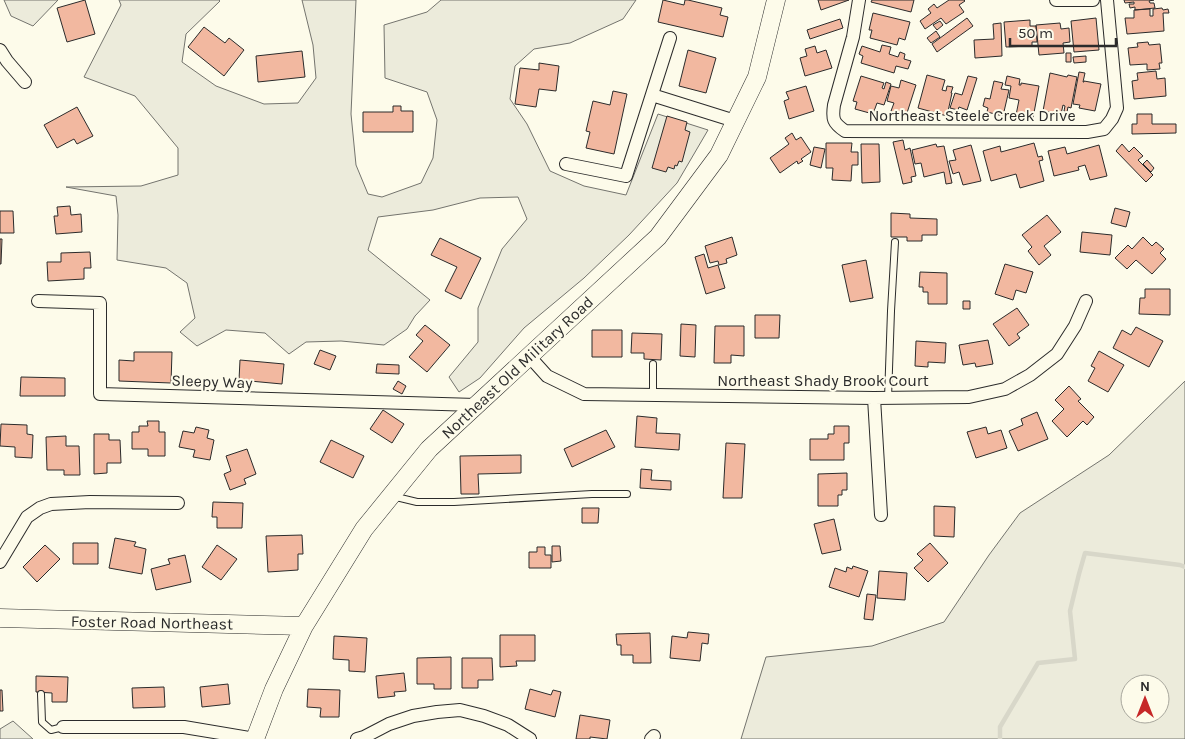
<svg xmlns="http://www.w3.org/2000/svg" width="1185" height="739" viewBox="0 0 1185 739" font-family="Karla,sans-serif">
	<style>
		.green { fill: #ecebdb; stroke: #74746e; fill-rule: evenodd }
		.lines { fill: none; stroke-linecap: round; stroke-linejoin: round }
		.stream { stroke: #d8d7c9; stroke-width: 4.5 }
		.building { fill: #f2b8a0; stroke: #2b2b2b }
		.lane-casing { stroke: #2b2b2b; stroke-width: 8 }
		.street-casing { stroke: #2b2b2b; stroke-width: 14 }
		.secondary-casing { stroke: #2b2b2b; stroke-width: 19 }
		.lane { stroke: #fdfbea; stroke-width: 6 }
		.street { stroke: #fdfbea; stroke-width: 12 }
		.secondary { stroke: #fdfbea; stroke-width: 18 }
		.labels { text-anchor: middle; stroke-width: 4; stroke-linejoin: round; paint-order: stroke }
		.street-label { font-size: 16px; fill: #2b2b2b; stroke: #fdfbea }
	</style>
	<rect width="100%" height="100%" fill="#fdfbea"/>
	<path class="green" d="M4 0H58L33 26 11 16Z
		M119 0H219L220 1 186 34 182 62 216 86 264 104 298 103 316 78 313 45 302 0H356L351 114 356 165 368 194 382 197 421 183 433 158 437 120 427 92 385 78 384 25 427 12 441 0H636L623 19 570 43 534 49 515 66 510 99 527 124 550 171 584 186 626 195 658 114 708 130 677 183 629 235 584 278 524 328 480 378 459 392 449 377 478 342V308L502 249 527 219 518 197 480 198 433 210 378 217 368 250 430 300 415 316 407 329 384 345 341 341 306 342 289 354 265 333 226 330 197 346 180 332 195 318 187 283 166 268 117 260 118 215 116 196 66 187 141 186 178 175V148L135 96 84 77 121 5Z
		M1185 381V739H741L766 657 872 646 944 622 989 555 1020 513 1109 455ZM1130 684H1160V714H1130Z
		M13 721 33 739H0V729Z"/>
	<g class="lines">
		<path class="stream" d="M1000 739V727L1038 663 1075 659 1070 611 1079 574 1085 553 1180 565 1185 567"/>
	</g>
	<path class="building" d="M85 0 95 34 67 42 57 8Z
		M663 0 684 5 685 0H688L722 8 720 15 728 17 723 37 658 22Z
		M818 0H849L821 10Z
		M872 0H914L911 12 871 2Z
		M949 0H964L965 1 959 5 964 12 946 24 941 18 925 29 920 21 931 13 928 9 934 4 937 8Z
		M1124 0H1154L1149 1 1150 3H1154L1155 8 1135 10V7L1130 8 1129 4H1134V2L1125 3Z
		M1162 8 1163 10 1168 9 1169 13H1163L1164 31 1127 34 1125 18H1134V10L1150 9V16H1153V9Z
		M873 13 910 22 905 40 899 38 897 45 870 38 872 30H869Z
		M967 18 973 26 937 52 932 44Z
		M1096 18 1099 50 1074 52 1071 21Z
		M840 19 843 28 810 39 807 30Z
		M1030 20V26H1036L1037 42H1032V46L1006 47 1004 22Z
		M940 21 943 25 937 30 933 25Z
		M1001 23 1002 56 975 58 974 40 994 39 993 24Z
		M1060 23 1061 29 1069 28 1070 42 1063 43 1064 53 1039 55 1036 25Z
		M204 27 225 43 229 38 244 50 224 76 188 47Z
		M936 31 940 37 931 43 927 38Z
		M1148 42 1149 45 1160 44 1162 63H1159L1160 69 1147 70V64L1130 65 1128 48 1138 47 1137 43Z
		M882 45 891 47 889 54 898 57 900 52 905 54 904 59 911 61 908 69 896 66 894 73 861 63 863 56 859 54 862 46 880 52Z
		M815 46 817 53 826 50 832 68 805 76 800 58 807 56 805 49Z
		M688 50 716 58 706 93 679 86Z
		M302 51 305 77 258 82 256 56Z
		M1066 53H1071V62H1066Z
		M1086 56V62L1074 63 1073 57Z
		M539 63 559 66 556 91 539 89 536 107 515 104 520 68 539 70Z
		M1156 71 1157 79 1165 78 1166 96 1134 99 1132 81 1138 80 1137 73Z
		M1079 72 1085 73 1083 82H1084V81L1101 84 1095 111 1079 108 1080 105 1073 104Z
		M1050 73 1067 77 1068 75 1077 77 1071 108 1068 107 1067 112 1064 111 1065 106 1063 105 1061 114 1043 111Z
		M927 75 945 80 942 90 946 91 947 86 953 87 951 93H952L947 116 918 108Z
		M861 76 884 83 882 88 884 89 886 82 891 84 884 105 877 103 873 114 855 109 857 102 853 101Z
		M968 76 977 78 967 110 959 107 958 110 950 108 955 93 962 95Z
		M1007 76 1020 79 1019 85H1021V83L1039 86 1033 118 1016 115 1019 100 1009 98 1011 86 1005 85Z
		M901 80 916 85 906 116 891 111 894 103 887 101 891 86 899 88Z
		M994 81 1003 83 1001 89 1009 90 1003 116 987 112 988 108 983 106 985 98 990 99Z
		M806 86 814 111 789 119 784 101 789 99 786 92Z
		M613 91 627 94 614 154 586 148 590 132 586 131 593 101 610 105Z
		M393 106H401V111H413V132H363V112H393Z
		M77 107 93 136 77 144 74 139 57 148 44 125Z
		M1137 114H1152V124H1176V133L1132 134V124H1137Z
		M667 116 687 122 685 130 690 132 682 162 679 161 677 166 675 165 674 169 668 167 666 172 652 168Z
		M792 133 796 140 801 137 811 152 801 159 803 161 798 164 797 161 780 173 770 158 789 144 785 138Z
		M903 140 905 150 910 148 916 176 911 177 912 182 903 184 893 142Z
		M826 143H852L851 152H858V165H852L851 181 832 180 833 168H826Z
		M1034 143 1038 157 1042 156 1043 160 1039 161 1044 181 1020 188 1016 174 991 181 983 151 1000 146 1001 152Z
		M861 144H879L880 182 862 183Z
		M936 144 937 147 944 146 952 183 946 184 944 172 924 177 921 163 915 164 912 150Z
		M1122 144 1129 152 1134 147 1143 156 1138 160 1153 175 1146 182 1116 151Z
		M971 145 981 181 963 185 959 172 953 174 949 161 956 160 953 150Z
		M1099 145 1107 176 1090 180 1085 165 1078 167 1079 170 1054 176 1048 151 1065 147 1067 154Z
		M814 147 825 149 821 168 810 165Z
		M1147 160 1154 168 1151 172 1143 164Z
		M70 206 71 215 81 214 82 232 56 234 54 216H58L57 207Z
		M1115 208 1130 212 1126 227 1111 223Z
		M0 211H13L14 233H0Z
		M891 213 910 214V218L937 219V235H922V241H907V237H891Z
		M1047 215 1061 232 1044 246 1051 255 1039 265 1028 251 1032 247 1022 235Z
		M1082 232 1112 235 1110 255 1080 252Z
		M732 237 737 255 726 259 727 263 719 265 718 261 710 263 705 246Z
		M1143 237 1152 246 1156 242 1164 249 1160 253 1166 259 1152 274 1136 260 1127 269 1115 258 1128 245 1132 249Z
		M440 238 481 258 461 299 445 291 457 267 431 255Z
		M0 239H2L1 264H0Z
		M90 252 91 268H84V279L48 281 47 262H61V253Z
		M704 254 708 268 718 265 725 288 706 294 695 257Z
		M866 260 873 298 850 302 842 265Z
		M1005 264 1033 272 1026 293 1016 290 1013 300 995 294Z
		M920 272 947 273V304H928V292H923V287H919Z
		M1145 289H1170V315L1139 314 1140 298H1145Z
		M963 301H970V309H963Z
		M1017 308 1029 325 1017 334 1020 338 1009 346 993 324Z
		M755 315H780L779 338H755Z
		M681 324 696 325 695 357 680 356Z
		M425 325 450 345 427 372 409 357 423 341 416 335Z
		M715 326H744V356L731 355V363H714Z
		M1136 327 1163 341 1149 367 1113 348 1122 330 1131 335Z
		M592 330H622V357H592Z
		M632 333 662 334 661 360 644 359V353H631Z
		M988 340 993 364 976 367 975 363 963 365 959 345Z
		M916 341 946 343 945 363 928 362V367L915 366Z
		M320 350 336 356 330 370 314 364Z
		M1099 351 1124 365 1108 392 1088 381 1095 368 1091 366Z
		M134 352H172L171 383 119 381V360L134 361Z
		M240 360 284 364 282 384 239 380Z
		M377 364 399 365V374L376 373Z
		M21 377 65 378V396H20Z
		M398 381 406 386 402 394 393 389Z
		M1069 386 1081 399 1078 401 1094 417 1087 425 1083 421 1067 437 1052 421 1064 409 1055 400Z
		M383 410 404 424 392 443 370 429Z
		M1037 412 1048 439 1018 451 1009 431 1023 425 1021 419Z
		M637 416 657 418 656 433 680 434 679 450 635 447Z
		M147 421H159V432H165V456H148V449H132V432H139V426H148Z
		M1 424 27 425V434L33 435 32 458 15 457V447L0 446Z
		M834 426H849V443H844V460H810V439H828V434H834Z
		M196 427 209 430 207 438 214 440 210 460 193 457 195 450 179 447 183 431 194 433Z
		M986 427 988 434 1001 430 1007 448 976 458 967 432Z
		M606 430 615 447 572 467 564 449Z
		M94 434H109V440H120L121 463H107V473L94 474Z
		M66 436V446H79L80 475H64V470H47L46 437Z
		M331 440 364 456 353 478 320 462Z
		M726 443 745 444 742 498H723Z
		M247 449 256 474 244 479 246 484 230 490 224 474 231 471 226 456Z
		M521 455V473L478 474 479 494H461L460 456Z
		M641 469 652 470 651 480 671 481V490L640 488Z
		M847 473V490H842V495H838V506H818V474Z
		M213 502 243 503 242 528H217V517H212Z
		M934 506 955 507 954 537 934 536Z
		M582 508H599L598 523H582Z
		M834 519 841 550 822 554 814 524Z
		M302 535 303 554H298V570L268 572 266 536Z
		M115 538 136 542 134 546 146 549 142 574 109 568Z
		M73 543H98V564H73Z
		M930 543 948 563 928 582 914 568 923 560 917 554Z
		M45 545 60 559 37 582 23 567Z
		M217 545 237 559 221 580 202 567Z
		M552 546H560L561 561 552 562Z
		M537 547H545V555H551V568H529V552H537Z
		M185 555 191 582 156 590 151 569 170 564 168 559Z
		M853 566 868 571 859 597 829 587 835 568 846 572 847 567 852 569Z
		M879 571 907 573 905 600 877 598Z
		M867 594 876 595 873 620 864 619Z
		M688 632 709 634 708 644 702 643 700 661 670 658 672 636 687 638Z
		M650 633 651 663H633V655H621V645H617L616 634Z
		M500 635H535V661H516L517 666 500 667Z
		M334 636 367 638 365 672 349 671V660L333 659Z
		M451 657V689H434V684H417V658Z
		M462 658H492L493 680H478V688H462Z
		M404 673 406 691 394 692 395 696 378 698 376 676Z
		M36 676 68 677 67 702H52V693L36 692Z
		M228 684 230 704 202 707 200 687Z
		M164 687 165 707 133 708 132 688Z
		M308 689 340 690 339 717H320L321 708 307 707Z
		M530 689 551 695 553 690 561 692 555 717 525 709Z
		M0 690H2L3 711H0Z
		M580 715 610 720 607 739 590 737V739H576Z"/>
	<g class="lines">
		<g class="lane-casing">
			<path id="lane" d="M653 395V364
				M888 398 891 311 895 242
				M392 496 417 502H454L592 494H627
				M41 694 42 722 51 730 63 727"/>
		</g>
		<g class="street-casing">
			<path id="street" d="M859 0 853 37 834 105C832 119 833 123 845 131L1087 132 1104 129 1112 119 1117 108 1107 0
				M1056 0H1093
				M0 50 7 61 25 82
				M652 95 735 121
				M566 164 626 176 670 38
				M38 301 100 303V394L476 405
				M529 356 547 376 584 394 874 398 969 397 1005 389 1030 375 1057 354 1075 326 1086 301
				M874 398 881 515
				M0 562 27 517 40 508 51 504 90 502 178 503
				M63 727H184L256 739
				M357 739 364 737 389 724 413 716 437 712 460 710 484 716 508 725 530 739
				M651 739 654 736"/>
		</g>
		<g class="secondary-casing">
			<path id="secondary" d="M0 618 304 626
				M255 739 274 689 304 626 364 529 429 449 658 237 719 155 757 77 776 0"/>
		</g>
		<use href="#lane" class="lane"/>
		<use href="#street" class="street"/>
		<use href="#secondary" class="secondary"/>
	</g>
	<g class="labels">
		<g class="street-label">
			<text x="972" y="121">Northeast Steele Creek Drive</text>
			<text transform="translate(517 367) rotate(-43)" y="6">Northeast Old Military Road</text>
			<text x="823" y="386">Northeast Shady Brook Court</text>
			<text transform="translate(212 381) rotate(2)" y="6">Sleepy Way</text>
			<text transform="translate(152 622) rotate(1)" y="6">Foster Road Northeast</text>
		</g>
	</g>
	<g transform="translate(1145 699)"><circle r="24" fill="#fdfbea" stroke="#a9a89e"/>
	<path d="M0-4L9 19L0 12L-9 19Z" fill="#c62828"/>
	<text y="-8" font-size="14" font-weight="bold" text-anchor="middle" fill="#2b2b2b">N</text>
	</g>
	<path d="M1010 38v8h106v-8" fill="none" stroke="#2b2b2b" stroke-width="2.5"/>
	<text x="1018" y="38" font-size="15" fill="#2b2b2b" stroke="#fdfbea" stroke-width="4" paint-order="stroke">50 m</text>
</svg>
